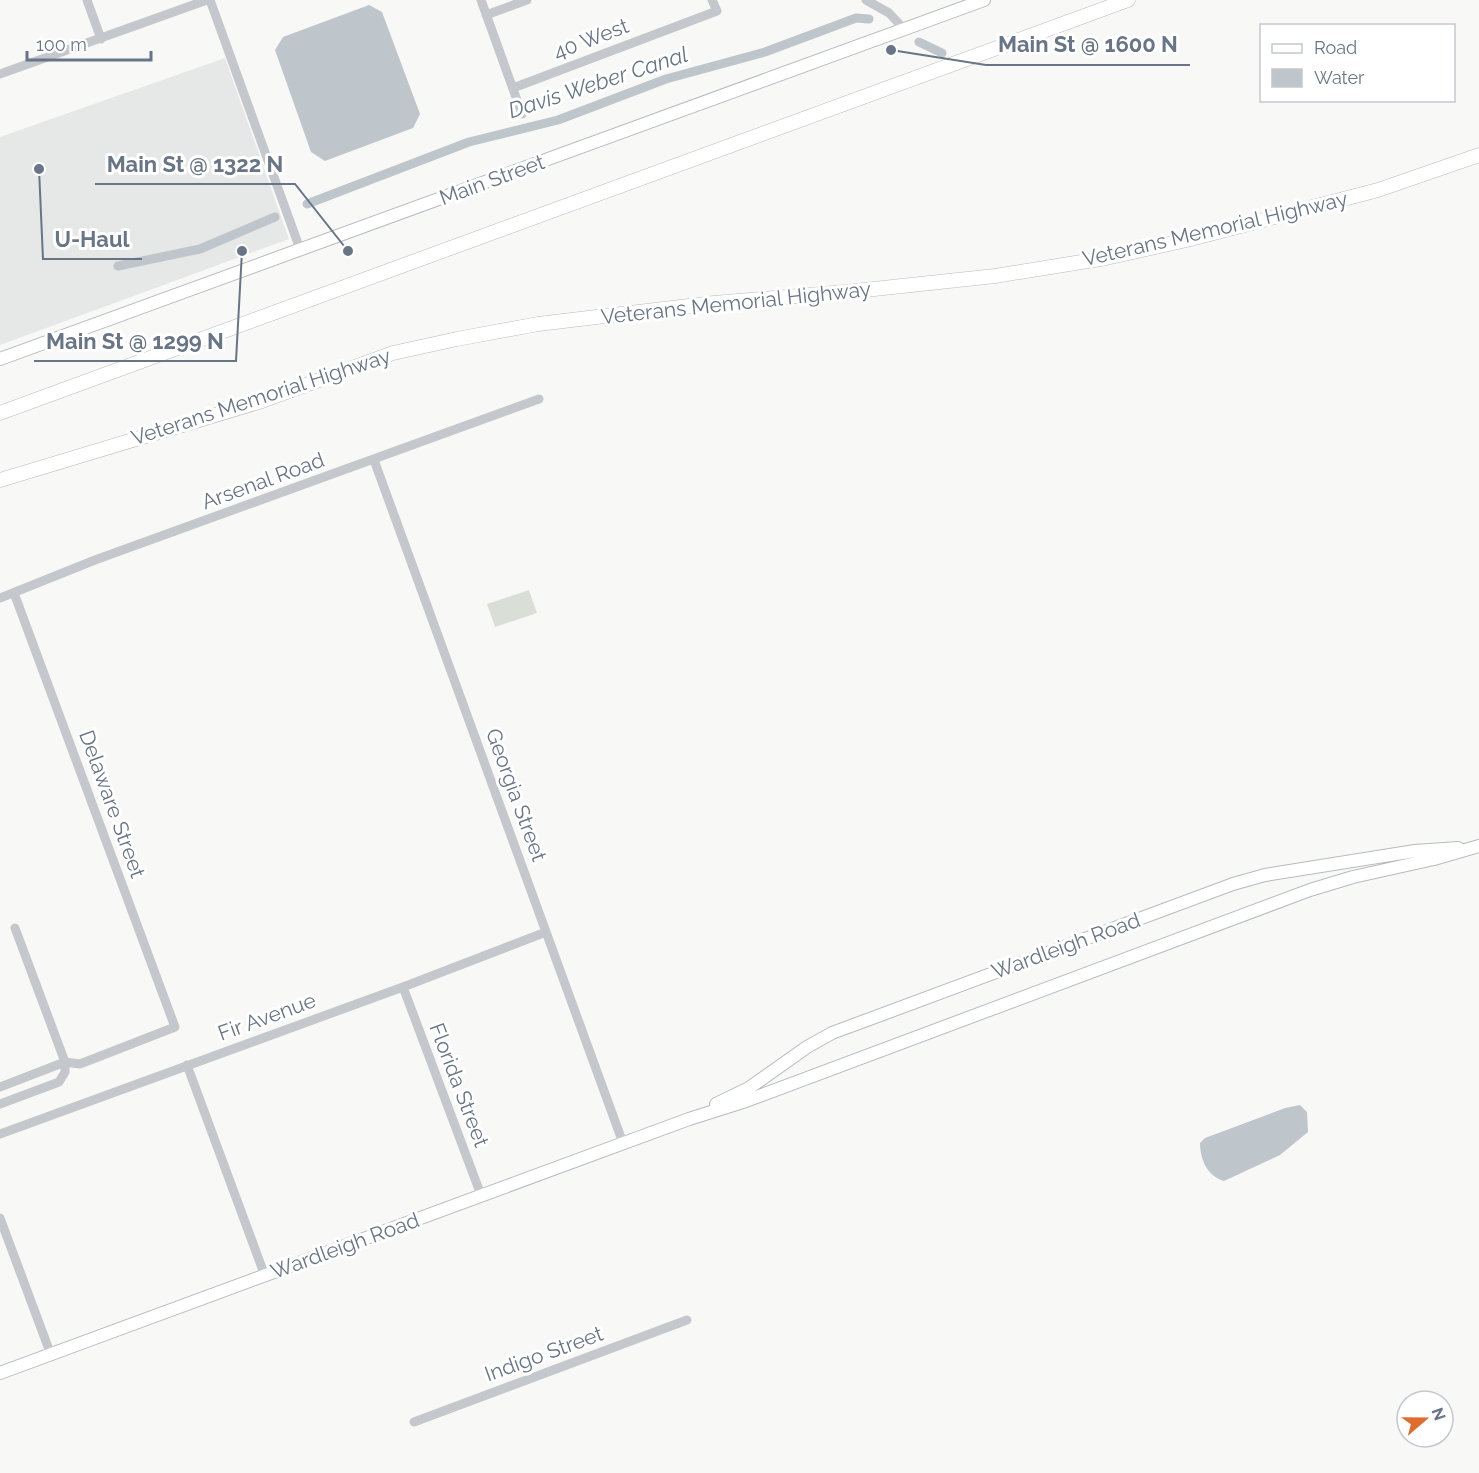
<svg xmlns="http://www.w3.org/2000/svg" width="1479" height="1473" viewBox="0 0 1479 1473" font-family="Raleway,sans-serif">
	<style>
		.built { fill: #e6e7e7 }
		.green { fill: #d9dfd7 }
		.water { fill: #bec6cc }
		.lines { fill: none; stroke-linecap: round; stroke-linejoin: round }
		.canal { stroke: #bec6cc; stroke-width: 9 }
		.major-casing { stroke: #b7bbbf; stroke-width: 14 }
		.highway-casing { stroke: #b7babd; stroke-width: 15 }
		.minor { stroke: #c4c7cb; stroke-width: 9 }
		.major { stroke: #fff; stroke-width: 12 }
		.highway { stroke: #fff; stroke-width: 14 }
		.labels { text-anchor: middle; stroke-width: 6; stroke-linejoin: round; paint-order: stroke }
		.street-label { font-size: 21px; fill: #687586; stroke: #fff }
		.water-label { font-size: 22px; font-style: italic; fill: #637681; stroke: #fff }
		.leader { fill: none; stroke: #687586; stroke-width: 2 }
		.callout-dot { fill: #687586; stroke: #fff; stroke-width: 2 }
		.callout-label { font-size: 22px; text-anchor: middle; font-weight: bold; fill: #687586; stroke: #fff; stroke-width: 6; stroke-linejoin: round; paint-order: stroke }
	</style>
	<rect width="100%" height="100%" fill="#f8f8f6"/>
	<path class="built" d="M225 58 289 239 0 345V137Z"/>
	<path class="green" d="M529 590 537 613 495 627 487 604Z"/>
	<path class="water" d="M369 5 382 12 420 114 413 128 325 161 311 152 275 50 283 37Z
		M1300 1105 1307 1112 1308 1132 1280 1155 1224 1181C1207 1176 1200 1159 1200 1143L1205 1138 1285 1108Z"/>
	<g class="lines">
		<path class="canal" d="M919 42 942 53
			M307 204 469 142 558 120 666 79 765 52 856 18 869 19
			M118 266 200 249 275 217"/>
		<g class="major-casing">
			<path id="major" d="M0 359 984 0
				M716 1104 749 1088 807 1047 832 1033 1233 884 1265 875 1415 851 1458 848
				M0 1373 689 1119 746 1101 1310 890 1353 877 1434 859 1479 846"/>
		</g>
		<g class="highway-casing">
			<path id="highway" d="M0 413 1128 0
				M0 480 262 401 393 353 457 339 538 324 714 303 846 292 995 276 1106 258 1191 239 1378 190 1479 155"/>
		</g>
		<path class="minor" d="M87 0 101 39
			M210 0 300 249
			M481 0 522 114
			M866 0 889 13 904 29
			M486 15 527 0
			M0 74 207 0
			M513 88 717 11 712 0
			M374 460 623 1143
			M0 598 95 560 539 399
			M403 987 481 1195
			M187 1065 265 1276
			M0 1087 65 1062 80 1064 175 1027 14 593
			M0 1104 59 1082 65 1072V1062L15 928
			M0 1134 403 987 546 932
			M0 1218 51 1355
			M414 1422 687 1320"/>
		<use href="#major" class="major"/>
		<use href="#highway" class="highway"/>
	</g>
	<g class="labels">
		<g class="street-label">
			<text transform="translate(591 39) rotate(-21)" y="7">40 West</text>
			<text transform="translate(492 180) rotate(-20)" y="7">Main Street</text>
			<text transform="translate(1215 229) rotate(-13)" y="7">Veterans Memorial Highway</text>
			<text transform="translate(736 303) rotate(-6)" y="7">Veterans Memorial Highway</text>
			<text transform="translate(261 397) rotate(-18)" y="7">Veterans Memorial Highway</text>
			<text transform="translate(263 481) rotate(-20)" y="7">Arsenal Road</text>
			<text transform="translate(516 795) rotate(70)" y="7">Georgia Street</text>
			<text transform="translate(112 804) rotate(70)" y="7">Delaware Street</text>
			<text transform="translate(1066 946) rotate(-20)" y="7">Wardleigh Road</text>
			<text transform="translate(267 1017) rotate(-20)" y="7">Fir Avenue</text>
			<text transform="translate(459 1085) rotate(69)" y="7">Florida Street</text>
			<text transform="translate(345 1246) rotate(-20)" y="7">Wardleigh Road</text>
			<text transform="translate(544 1354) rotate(-20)" y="7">Indigo Street</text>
		</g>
		<g class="water-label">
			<text transform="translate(598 82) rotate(-18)" y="8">Davis Weber Canal</text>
		</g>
	</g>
	<path class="leader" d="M891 50L986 65H1190M348 251L295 184H95M39 169L43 259H142M242 251L236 361H34"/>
	<g class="callout-dot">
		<circle cx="891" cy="50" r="6"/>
		<circle cx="348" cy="251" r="6"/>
		<circle cx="39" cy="169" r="6"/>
		<circle cx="242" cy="251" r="6"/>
	</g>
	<g class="callout-label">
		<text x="1088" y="52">Main St @ 1600 N</text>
		<text x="195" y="172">Main St @ 1322 N</text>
		<text x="92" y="247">U-Haul</text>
		<text x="135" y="349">Main St @ 1299 N</text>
	</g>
	<rect x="1260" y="24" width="195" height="78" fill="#ffffff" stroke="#c3c8cf" stroke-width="1.5"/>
	<rect x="1272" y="44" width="30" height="9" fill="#ffffff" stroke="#c3c8cf" stroke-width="1.5"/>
	<text x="1314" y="54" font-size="18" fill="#687586">Road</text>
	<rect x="1272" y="69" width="30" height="18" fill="#bec6cc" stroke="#c3c8cf" stroke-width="1.5"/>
	<text x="1314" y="84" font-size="18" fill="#687586">Water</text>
	<g transform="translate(1425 1419) rotate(70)"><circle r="28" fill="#ffffff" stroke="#c3c8cf" stroke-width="1.5"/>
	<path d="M0-4.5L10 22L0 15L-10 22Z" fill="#df6d2e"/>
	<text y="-9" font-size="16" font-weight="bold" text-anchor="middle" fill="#687586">N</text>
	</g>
	<path d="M27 51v9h124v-9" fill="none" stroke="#687586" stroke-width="3"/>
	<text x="36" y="51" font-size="18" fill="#687586" stroke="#ffffff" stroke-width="4.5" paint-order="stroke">100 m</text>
</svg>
